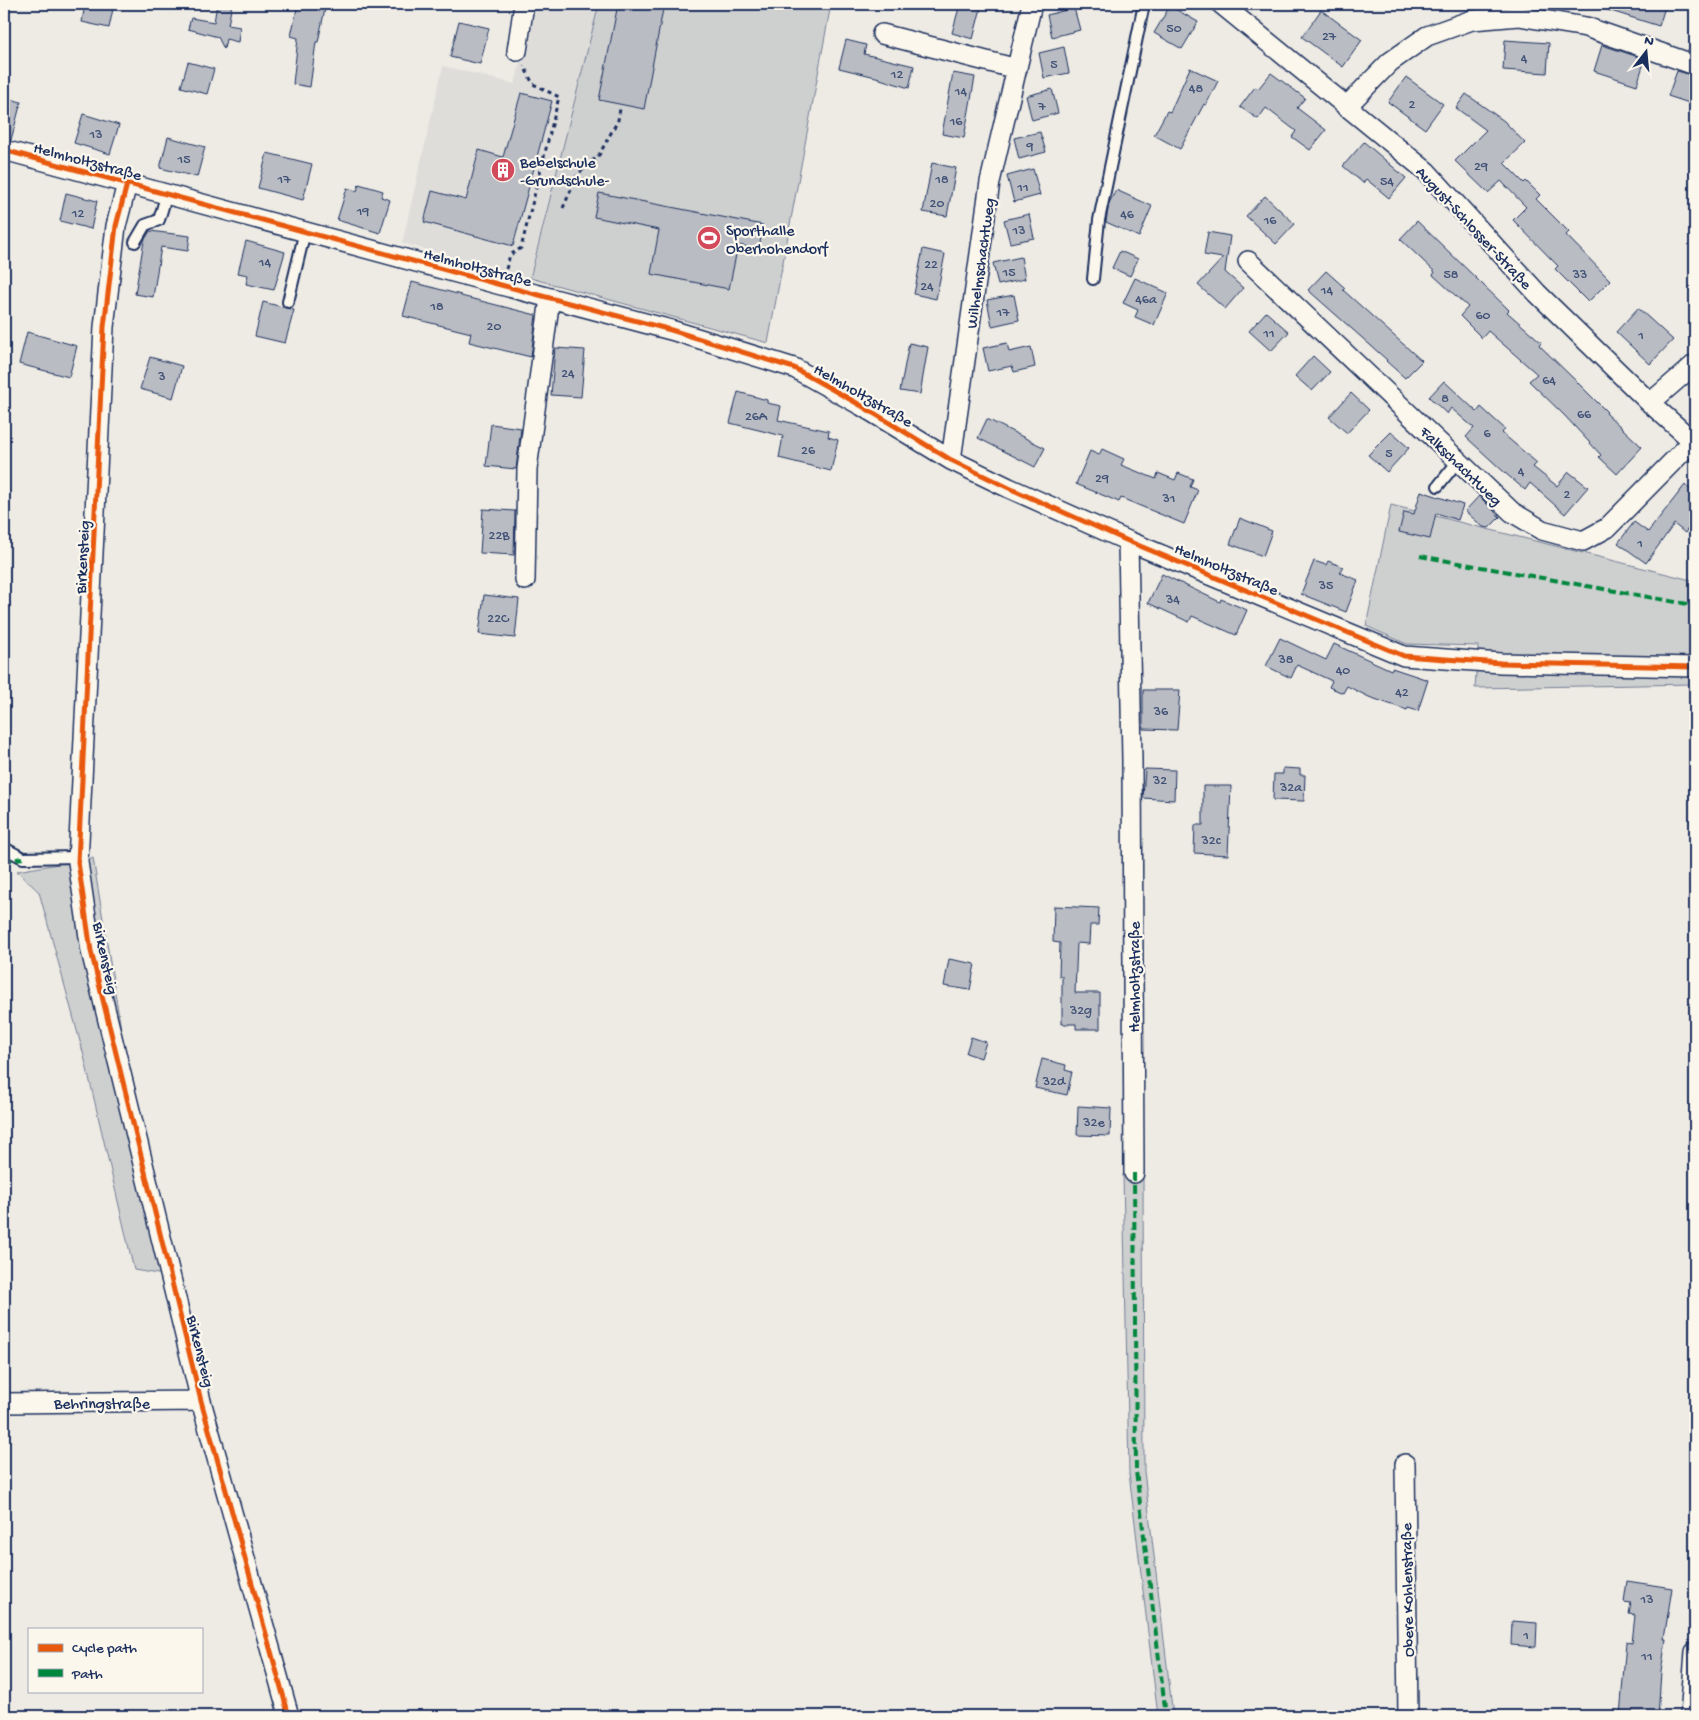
<svg xmlns="http://www.w3.org/2000/svg" width="1699" height="1720" viewBox="0 0 1699 1720" font-family="'Gochi Hand',sans-serif">
	<style>
		.built { fill: #deddda }
		.green { fill: #cecfcf; stroke: #747f96 }
		.building { fill: #b9bcc3; stroke: #1b2f5e }
		.lines { fill: none; stroke-linecap: round; stroke-linejoin: round }
		.service-casing { stroke: #1b2f5e; stroke-width: 14 }
		.minor-casing { stroke: #1b2f5e; stroke-width: 22 }
		.path { stroke: #1b2f5e; stroke-width: 3; stroke-dasharray: 4 4; stroke-linecap: butt }
		.service { stroke: #fbf7ec; stroke-width: 10 }
		.minor { stroke: #fbf7ec; stroke-width: 19 }
		.quiet { stroke: #00873e; stroke-width: 4; stroke-dasharray: 8 4; stroke-linecap: butt }
		.cycleway-casing { stroke: #fbf7ec; stroke-width: 8 }
		.cycleway { stroke: #e8590c; stroke-width: 5 }
		.labels { text-anchor: middle; stroke-width: 4.5; stroke-linejoin: round; paint-order: stroke }
		.number-label { font-size: 14px; fill: #425277 }
		.street-label { font-size: 16px; fill: #1b2f5e; stroke: #fbf7ec }
		.poi-label { font-size: 16px; fill: #1b2f5e; stroke: #fbf7ec; text-anchor: start }
	</style>
	<rect width="100%" height="100%" fill="#eeebe4"/>
	<filter id="ink" filterUnits="userSpaceOnUse"><feTurbulence type="fractalNoise" baseFrequency=".02" numOctaves="2"/><feDisplacementMap in="SourceGraphic" scale="10" xChannelSelector="R" yChannelSelector="G"/><feConvolveMatrix kernelMatrix="1 2 1 2 8 2 1 2 1" color-interpolation-filters="sRGB"/></filter>
	<g filter="url(#ink)">
		<path class="built" d="M532 4H599L529 278 402 243 443 66 515 84 527 34Z"/>
		<path class="green" d="M599 4H831L768 343 530 278Z
			M1391 505 1695 581V684L1475 688 1478 646 1407 644 1366 626Z
			M93 858 132 1096 181 1278 134 1270 84 1056 39 892 17 871Z
			M1123 1174H1143L1144 1471 1173 1716H1158L1129 1473Z"/>
		<path class="building" d="M85 4H114L109 28 82 22Z
			M217 4H232L228 25 240 27 238 42 226 39 224 49 218 37 188 29 191 18 214 22Z
			M298 4H326L318 42H316L310 87 293 84 298 38 291 36Z
			M618 4H664L644 109 599 100Z
			M960 4H982L973 39 952 33Z
			M1598 4H1666L1659 26 1598 7Z
			M1170 6 1198 22 1182 49 1154 33Z
			M1074 8 1080 30 1052 37 1047 15Z
			M1321 10 1362 40 1343 67 1302 37Z
			M459 21 489 28 480 64 450 57Z
			M846 40 866 45 864 54 914 66 909 88 880 79V78L839 68Z
			M1505 40 1549 43 1547 73 1503 70Z
			M1602 45 1645 59 1637 85 1594 71Z
			M1064 47 1069 73 1044 78 1039 53Z
			M188 62 214 69 207 94 181 87Z
			M1190 68 1218 81 1206 105 1204 104 1180 149 1154 135 1167 111 1170 112Z
			M1677 71 1695 76V105L1668 96Z
			M953 73 975 77 964 138 942 134Z
			M1271 73 1305 98 1297 108 1326 130 1310 150 1292 137 1296 131 1266 108 1258 119 1240 107 1255 87 1258 89Z
			M1406 77 1443 104 1425 129 1388 102Z
			M1052 89 1058 113 1032 120 1026 96Z
			M521 93 552 101 513 246 424 222 432 191 466 200 479 150 503 157Z
			M1466 94 1504 121 1525 143 1504 163 1524 183 1526 181 1540 195 1536 199 1569 232 1566 235 1610 280 1588 302 1555 269 1558 266 1513 220 1526 207 1501 181 1488 193 1455 161 1486 130 1456 108Z
			M4 97 21 102 11 140 4 139Z
			M83 114 119 125 110 154 74 143Z
			M1040 132 1046 152 1019 159 1014 138Z
			M168 137 205 147 197 177 160 168Z
			M1364 142 1406 178 1389 198 1366 179 1363 183 1343 166Z
			M267 153 312 164 303 200 258 188Z
			M932 163 956 168 947 216 923 212Z
			M1033 169 1040 195 1014 202 1007 176Z
			M359 184 383 191 381 197 390 200 380 233 337 220 347 188 357 191Z
			M1116 190 1152 206 1139 237 1106 222 1109 203Z
			M66 193 97 201 91 229 60 221Z
			M599 193 763 225 759 249 738 245 729 289 651 274 659 230 594 217Z
			M1265 196 1295 224 1276 244 1246 216Z
			M1029 214 1034 238 1010 243 1004 220Z
			M1417 221 1509 310 1507 312 1541 342 1539 345 1576 381 1607 412 1606 413 1642 447 1617 474 1599 457 1601 455 1564 415 1529 381 1537 374 1488 331 1482 338 1460 316 1468 307 1433 275 1435 272 1400 239Z
			M150 231 190 236 188 251 161 247 153 297 135 294 144 241Z
			M1208 232 1230 236 1225 272 1243 288 1225 309 1198 285 1223 258 1204 255Z
			M246 241 285 252 274 290 246 284 248 275 238 273Z
			M923 249 945 254 936 299 914 294Z
			M1120 251 1138 259 1130 276 1112 268Z
			M1021 257 1025 279 998 285 993 263Z
			M1326 271 1345 288 1343 290 1422 361 1405 378 1386 361 1387 360 1308 290Z
			M1135 278 1168 293 1154 325 1135 317 1138 310 1123 303Z
			M412 282 461 295V296L536 315 531 357 469 342 471 333 403 316Z
			M1014 295 1019 320 992 326 987 300Z
			M263 302 294 310 285 343 255 336Z
			M1638 308 1673 340 1650 364 1616 332Z
			M1266 312 1289 332 1271 351 1249 331Z
			M27 332 77 346 69 377 19 364Z
			M909 343 928 347 920 394 900 391Z
			M1007 343 1009 352 1031 347 1035 367 1014 372 1012 366 988 371 983 348Z
			M555 348 585 350 581 397 551 395Z
			M1313 356 1330 372 1312 391 1295 376Z
			M150 357 182 366 173 398 140 389Z
			M1444 381 1477 412 1481 407 1505 429 1502 433 1537 463 1533 467 1557 486 1569 472 1588 487 1565 514 1530 483 1525 490 1504 472 1466 437 1474 428 1451 408 1447 414 1429 397Z
			M738 392 767 400V403L781 406 778 420 829 431 828 437 838 440 831 471 779 458 783 436 730 423Z
			M1351 393 1369 410 1347 433 1329 417Z
			M987 419 1045 448 1035 467 978 438Z
			M491 424 521 428 516 469 486 466Z
			M1391 432 1409 448 1387 472 1368 455Z
			M1102 449 1124 459 1121 465 1156 479 1158 473 1175 480 1178 473 1193 479 1190 487 1198 490 1184 524 1121 498 1119 502 1076 484 1090 451 1099 455Z
			M1685 485 1695 493V519L1685 533 1674 524 1646 563 1618 543 1634 522 1648 532Z
			M1421 491 1463 505 1458 520 1436 513 1430 539 1399 532 1404 512 1414 514Z
			M1479 496 1500 517 1489 528 1483 527 1465 511Z
			M483 509 515 511 514 555 480 553Z
			M1240 518 1272 531 1263 556 1230 544Z
			M1314 561 1326 565 1328 561 1343 567 1340 573 1358 580 1346 612 1301 594Z
			M1162 574 1220 602 1221 599 1247 610 1236 635 1192 616 1189 622 1148 603Z
			M484 595 519 599 515 638 479 634Z
			M1280 638 1326 660 1334 644 1391 670 1392 668 1428 680 1418 711 1408 708 1407 710 1369 697 1347 686 1343 693 1329 687 1332 681 1297 665 1291 678 1266 666Z
			M1143 690H1180L1177 730 1143 729Z
			M1283 768 1300 769V775H1305L1304 801 1273 800 1274 774H1283Z
			M1145 769 1175 770 1174 800 1143 798Z
			M1203 786H1231L1228 855 1194 853 1195 825H1203Z
			M1054 906 1099 908 1098 925H1090L1089 944 1077 943 1075 993H1100V1029H1076V1024H1062V976H1059L1060 943 1053 942Z
			M949 959 975 964 970 990 944 986Z
			M971 1037 986 1042 981 1058 966 1053Z
			M1042 1059 1066 1065 1065 1070 1072 1072 1067 1095 1035 1088Z
			M1078 1106 1111 1108 1110 1136 1077 1135Z
			M1627 1581 1672 1588 1664 1639H1666L1661 1672 1658 1716H1620L1626 1642 1632 1643 1635 1615 1629 1614 1631 1603 1624 1602Z
			M1512 1621 1537 1623 1536 1647 1511 1645Z"/>
		<g class="lines">
			<g class="service-casing">
				<path id="service" d="M135 242 145 225 159 220 167 193
					M1093 279 1099 220 1144 4
					M288 302 305 231
					M1438 486 1458 461
					M4 848 23 858 78 857"/>
			</g>
			<g class="minor-casing">
				<path id="minor" d="M1221 4 1426 171 1537 293 1650 403 1695 443
					M882 34 1017 69
					M517 51 524 4
					M1346 107 1390 62 1427 36 1472 20 1519 16 1586 27 1695 65
					M4 150 501 285 671 330 794 368 862 406 951 460 1009 488 1128 541 1404 656 1501 663 1695 667
					M127 184 116 226 104 327 78 862 91 951 201 1401 289 1716
					M1248 261 1512 512 1542 530 1583 541 1607 528 1693 441
					M1650 403 1695 364
					M951 460 990 182 1032 4
					M1128 541 1132 760 1134 1173
					M525 580 527 469 550 298
					M4 1403 201 1401
					M1405 1464 1408 1716
					M1690 1716 1695 1652"/>
			</g>
			<path class="path" d="M563 208 578 174 599 155 618 120 620 109
				M506 269 510 255 521 248 559 97 533 84 524 66"/>
			<use href="#service" class="service"/>
			<use href="#minor" class="minor"/>
			<path class="quiet" d="M1420 556 1693 605
				M4 861 23 858
				M1134 1173 1136 1471 1166 1716"/>
			<g class="cycleway-casing">
				<path id="cycleway" d="M4 150 501 285 671 330 794 368 862 406 951 460 1009 488 1128 541 1404 656 1501 663 1695 667
					M127 184 116 226 104 327 78 862 91 951 201 1401 289 1716"/>
			</g>
			<use href="#cycleway" class="cycleway"/>
		</g>
	</g>
	<defs>
		<g id="building-disc" transform="scale(1.25)"><circle r="9.5" fill="#d1495b" stroke="#fbf7ec"/><path d="M-4-6H4V6H1V3H-1V6H-4ZM-2.5-4.3h1.7v1.8h-1.7ZM.8-4.3h1.7v1.8H.8ZM-2.5-1h1.7V.8h-1.7ZM.8-1h1.7V.8H.8Z" fill="#fff"/></g>
		<g id="stadium-disc" transform="scale(1.25)"><circle r="9.5" fill="#d1495b" stroke="#fbf7ec"/><path d="M0-5a6.5 5 0 1 0 0 10a6.5 5 0 1 0 0-10ZM-3.5-1.8h7v3.6h-7Z" fill="#fff"/></g>
	</defs>
	<g fill-rule="evenodd">
		<use href="#building-disc" x="503" y="170"/>
		<use href="#stadium-disc" x="709" y="238"/>
	</g>
	<g class="labels">
		<g class="number-label">
			<text x="1174" y="32">50</text>
			<text x="1329" y="40">27</text>
			<text x="1524" y="62">4</text>
			<text x="1054" y="68">5</text>
			<text x="897" y="78">12</text>
			<text x="1196" y="92">48</text>
			<text x="961" y="95">14</text>
			<text x="1412" y="108">2</text>
			<text x="1042" y="110">7</text>
			<text x="956" y="125">16</text>
			<text x="96" y="138">13</text>
			<text x="1030" y="150">9</text>
			<text x="184" y="163">15</text>
			<text x="1481" y="170">29</text>
			<text x="284" y="183">17</text>
			<text x="942" y="183">18</text>
			<text x="1387" y="185">54</text>
			<text x="1023" y="191">11</text>
			<text x="937" y="207">20</text>
			<text x="363" y="215">19</text>
			<text x="78" y="217">12</text>
			<text x="1127" y="218">46</text>
			<text x="1270" y="224">16</text>
			<text x="1019" y="234">13</text>
			<text x="265" y="266">14</text>
			<text x="931" y="268">22</text>
			<text x="1009" y="276">15</text>
			<text x="1451" y="278">58</text>
			<text x="1580" y="278">33</text>
			<text x="927" y="290">24</text>
			<text x="1327" y="294">14</text>
			<text x="1146" y="303">46a</text>
			<text x="437" y="310">18</text>
			<text x="1003" y="316">17</text>
			<text x="1483" y="319">60</text>
			<text x="494" y="330">20</text>
			<text x="1269" y="337">11</text>
			<text x="1641" y="339">1</text>
			<text x="568" y="377">24</text>
			<text x="162" y="380">3</text>
			<text x="1549" y="384">64</text>
			<text x="1445" y="402">8</text>
			<text x="1584" y="418">66</text>
			<text x="756" y="420">26A</text>
			<text x="1487" y="437">6</text>
			<text x="808" y="454">26</text>
			<text x="1389" y="457">5</text>
			<text x="1521" y="475">4</text>
			<text x="1102" y="482">29</text>
			<text x="1567" y="498">2</text>
			<text x="1169" y="502">31</text>
			<text x="499" y="539">22B</text>
			<text x="1640" y="547">1</text>
			<text x="1326" y="589">35</text>
			<text x="1173" y="603">34</text>
			<text x="498" y="622">22C</text>
			<text x="1286" y="663">38</text>
			<text x="1343" y="674">40</text>
			<text x="1402" y="696">42</text>
			<text x="1161" y="715">36</text>
			<text x="1160" y="784">32</text>
			<text x="1291" y="791">32a</text>
			<text x="1211" y="844">32c</text>
			<text x="1081" y="1014">32g</text>
			<text x="1054" y="1085">32d</text>
			<text x="1094" y="1126">32e</text>
			<text x="1647" y="1603">13</text>
			<text x="1526" y="1639">1</text>
			<text x="1647" y="1660">11</text>
		</g>
		<g class="street-label">
			<text transform="translate(88 160) rotate(15)" y="6">Helmholtzstraße</text>
			<text transform="translate(1475 227) rotate(47)" y="6">August-Schlosser-Straße</text>
			<text transform="translate(979 263) rotate(-82)" y="6">Wilhelmschachtweg</text>
			<text transform="translate(478 266) rotate(15)" y="6">Helmholtzstraße</text>
			<text transform="translate(864 394) rotate(30)" y="6">Helmholtzstraße</text>
			<text transform="translate(1462 465) rotate(44)" y="6">Falkschachtweg</text>
			<text transform="translate(81 557) rotate(-87)" y="6">Birkensteig</text>
			<text transform="translate(1227 568) rotate(23)" y="6">Helmholtzstraße</text>
			<text transform="translate(107 958) rotate(78)" y="6">Birkensteig</text>
			<text transform="translate(1133 977) rotate(-90)" y="6">Helmholtzstraße</text>
			<text transform="translate(202 1351) rotate(76)" y="6">Birkensteig</text>
			<text x="102" y="1408">Behringstraße</text>
			<text transform="translate(1406 1590) rotate(-91)" y="6">Obere Kohlenstraße</text>
		</g>
		<g class="poi-label">
			<text x="520" y="167">Bebelschule<tspan x="520" dy="18">-Grundschule-</tspan></text>
			<text x="726" y="235">Sporthalle<tspan x="726" dy="18">Oberhohendorf</tspan></text>
		</g>
	</g>
	<rect width="1699" height="1720" fill="none" stroke="#fbf7ec" stroke-width="20"/>
	<rect x="10" y="10" width="1679" height="1700" fill="none" stroke="#1b2f5e" stroke-width="2" filter="url(#ink)"/>
	<rect x="28" y="1628" width="175" height="65" fill="#fbf7ec" stroke="#a1a7b3"/>
	<rect x="38" y="1644" width="25" height="8" fill="#e8590c" stroke="#a1a7b3"/>
	<text x="72" y="1652" font-size="15" fill="#1b2f5e">Cycle path</text>
	<rect x="38" y="1669" width="25" height="8" fill="#00873e" stroke="#a1a7b3"/>
	<text x="72" y="1678" font-size="15" fill="#1b2f5e">Path</text>
	<g transform="translate(1646 52) rotate(16)" stroke="#fbf7ec" stroke-width="4" paint-order="stroke">
	<path d="M0-4L9 19L0 12L-9 19Z" fill="#1b2f5e"/>
	<text y="-8" font-size="14" font-weight="bold" text-anchor="middle" fill="#1b2f5e">N</text>
	</g>
</svg>
